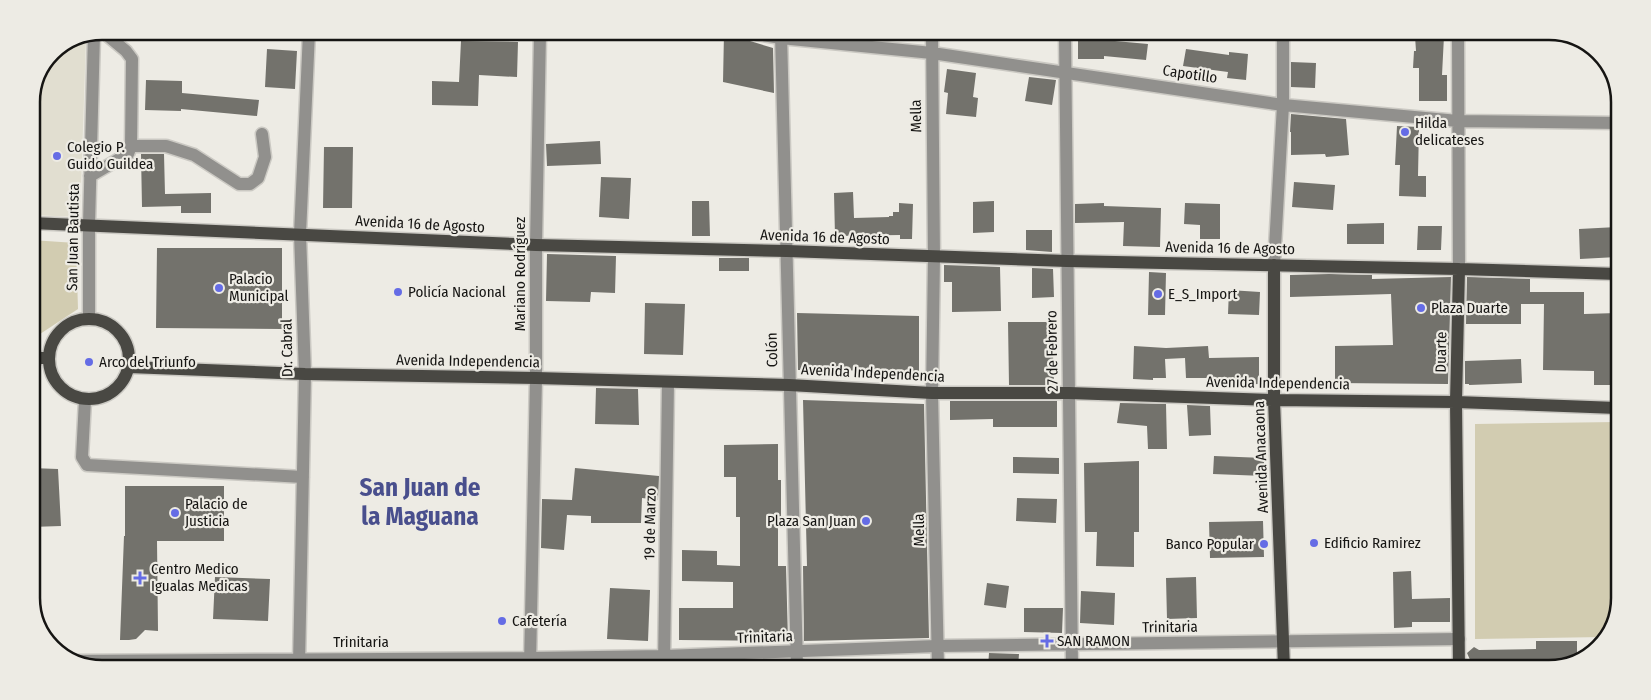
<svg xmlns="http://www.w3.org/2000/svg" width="1651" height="700" viewBox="0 0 1651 700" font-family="'Fira Sans Condensed',sans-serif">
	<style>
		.built { fill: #e1ded0 }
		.green { fill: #d2ccb1 }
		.building { fill: #73726c }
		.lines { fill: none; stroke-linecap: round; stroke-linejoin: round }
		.minor-casing { stroke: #cbc9c3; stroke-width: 15 }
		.major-casing { stroke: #cbc9c3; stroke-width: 15 }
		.minor { stroke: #91908d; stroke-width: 12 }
		.major { stroke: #494843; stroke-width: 12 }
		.poi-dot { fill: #656ce5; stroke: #edebe4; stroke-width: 2 }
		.labels { text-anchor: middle; stroke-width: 4.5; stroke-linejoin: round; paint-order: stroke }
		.street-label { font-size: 15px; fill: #161513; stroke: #edebe4 }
		.poi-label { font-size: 15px; fill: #161513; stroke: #edebe4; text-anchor: start }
		.town-label { font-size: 25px; font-weight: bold; fill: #494f8d; stroke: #edebe4 }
		.rim { fill: none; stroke: #161513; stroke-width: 2.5 }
	</style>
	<rect width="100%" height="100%" fill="#edebe4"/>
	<path class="built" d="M86 38 80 217 31 215V98L52 52Z"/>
	<path class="green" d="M31 240 76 243 78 309 37 336 36 345 31 346Z
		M1616 422 1614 625 1604 637 1475 639V424Z"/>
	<path class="building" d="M724 33 773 48 774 93 723 82Z
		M1078 35H1104V40L1148 44 1146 60 1104 56V59H1078Z
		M1415 36H1444L1442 75H1447V101H1419V68H1413L1414 51H1416Z
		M461 41 518 42 517 77 479 75 478 106 432 105V81L459 82Z
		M267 49 297 51 295 89 265 87Z
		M1186 49 1229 55V52L1248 54 1246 80 1227 78 1228 72 1183 66Z
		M1291 62 1316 63 1315 88 1291 87Z
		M947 69 976 73 973 97 978 98 976 117 946 114 948 93 944 92Z
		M1029 77 1056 80 1052 105 1025 101Z
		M146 80 182 81V93L259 100 257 116 181 109V111L145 110Z
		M1291 114 1346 119 1349 155 1326 157 1325 154 1291 155V132H1290Z
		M1397 126 1419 127 1418 176H1426V197L1399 196 1400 165H1395Z
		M600 141 601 164 547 166 546 144Z
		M324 147H353L352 208H323Z
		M141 154H164L165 194 211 193V213H181V206L142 207Z
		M601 177 631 178 629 219 599 217Z
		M1294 182 1335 185 1333 210 1292 207Z
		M853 192 854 218 889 217V216H893V212H899V203L913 204 912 239H900V235L835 236 834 193Z
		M692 201H709L710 236H692Z
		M994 201V232L973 233V202Z
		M1104 203V206L1161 208 1160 247 1123 246 1124 222 1075 223V204Z
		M1185 203 1220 204V239H1200V225L1184 224Z
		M1384 223V244H1347V224Z
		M1418 226H1442L1441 250H1417Z
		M1617 227V257L1580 259 1579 229Z
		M1026 230H1052V252L1026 250Z
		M157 248H282V329L156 328Z
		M547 254 616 256 615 293 591 292 590 302 546 301Z
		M719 258H749V271H719Z
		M944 265 1000 267 1001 311 952 312V282H944Z
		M1032 268 1053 269 1054 297 1032 298Z
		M1149 272 1166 273 1165 315H1148Z
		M1329 274 1372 275V279L1451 277 1448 384 1335 383V346L1393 345 1391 294 1290 297V275Z
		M1467 277 1530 279V292H1584V314L1617 313V385H1594V371L1543 370 1544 304H1521V324H1466Z
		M1229 290 1260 292 1259 315 1228 314Z
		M645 303 685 304 683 355 644 354Z
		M797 313 919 316V371L798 370Z
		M1008 322H1052L1054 385H1009Z
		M1134 346 1166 348 1208 346 1209 358 1259 357V384L1229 385V378H1186L1185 358 1165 359 1166 378H1153V380L1133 379Z
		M1521 359 1522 383 1469 385V384H1465V361Z
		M596 388 638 389 639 425 595 424Z
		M803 400 924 404 929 638 804 641 803 566H807Z
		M950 401H1057V427H993V419L950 420Z
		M1120 403 1166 404 1167 449H1148L1147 426 1117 423Z
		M1187 405 1210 406 1211 435 1189 436Z
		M778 444V480H781V517H778V566H786L788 641 679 640V608H733V582L682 581V550L717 551V565L740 566V517H736V477H724V445Z
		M1214 456 1264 458V476L1213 474Z
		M1013 457 1059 458V474L1013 473Z
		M1139 461V532H1134V567L1096 566 1097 532H1085L1084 463Z
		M31 468 58 469 61 526 31 527Z
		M575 468 659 476 658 500 642 498 641 523H591V516L567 515 564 550 541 548 542 499 572 500Z
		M125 486H224V541H157L158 631 145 630 136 639 129 640H120L124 536H125Z
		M1017 498 1057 499 1056 523 1016 521Z
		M1263 521 1264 557 1210 558 1209 522Z
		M1411 571 1412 599 1450 598V622H1412V627L1394 628 1393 572Z
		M215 577 270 579 268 621 213 619Z
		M1196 577 1197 618 1167 619 1166 578Z
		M987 583 1009 586 1006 608 984 605Z
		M610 588 650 590 648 641 607 639Z
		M1081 591 1115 593 1114 625 1080 623Z
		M1024 608H1063L1062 633 1024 632Z
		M1536 641H1577V660L1549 669 1471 668V662L1467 653 1474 647 1479 650 1536 649Z
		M989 653 1019 654 1018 667H988Z"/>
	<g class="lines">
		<g class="minor-casing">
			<path id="minor" d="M757 34 781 38 932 53 1283 105 1458 121 1619 123
				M781 34 797 666
				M932 34 934 257 932 393 938 667
				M1065 35 1072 667
				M1458 36 1459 269
				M131 146H166L194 155 239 184H250L258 178 265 157 262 134
				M90 176 128 154 131 146 132 59 126 51 102 31
				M1274 265 1283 105V35
				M89 319V225L94 34
				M85 400 82 457 87 465 303 477
				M71 661 530 658 664 656 937 646 1459 639
				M299 664 305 374 300 234 309 32
				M530 665 536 378V245L540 33
				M664 666 668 382"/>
		</g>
		<g class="major-casing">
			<path id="major" d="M31 223 536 245 787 251 1067 261 1459 269 1618 274
				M1274 265V400L1284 668
				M1459 269 1456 402 1459 668
				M49 359a40 40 0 1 1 80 0a40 40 0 1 1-80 0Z
				M31 358H48
				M129 367 305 374 536 378 789 385 932 393H1069L1274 400 1456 402 1617 408"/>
		</g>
		<use href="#minor" class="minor"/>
		<use href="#major" class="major"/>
	</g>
	<g class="poi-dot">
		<circle cx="1405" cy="132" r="5"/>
		<circle cx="57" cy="156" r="5"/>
		<circle cx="219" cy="288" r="5"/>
		<circle cx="398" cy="292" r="5"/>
		<circle cx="1158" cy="294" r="5"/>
		<circle cx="1421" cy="308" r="5"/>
		<circle cx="89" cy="362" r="5"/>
		<circle cx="175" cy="513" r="5"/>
		<circle cx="866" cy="521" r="5"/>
		<circle cx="1314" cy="543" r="5"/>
		<circle cx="1264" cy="544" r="5"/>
		<path d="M137.5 570.5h5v5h5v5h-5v5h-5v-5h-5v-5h5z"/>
		<circle cx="502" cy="621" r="5"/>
		<path d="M1044.5 633.5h5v5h5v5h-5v5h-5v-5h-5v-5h5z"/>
	</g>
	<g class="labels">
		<g class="street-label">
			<text transform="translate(1190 74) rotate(8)" y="5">Capotillo</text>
			<text transform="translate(916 116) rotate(-91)" y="5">Mella</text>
			<text transform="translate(420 224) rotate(3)" y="5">Avenida 16 de Agosto</text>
			<text transform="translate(73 237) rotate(-89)" y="5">San Juan Bautista</text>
			<text transform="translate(825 237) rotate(2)" y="5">Avenida 16 de Agosto</text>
			<text transform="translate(1230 248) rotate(1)" y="5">Avenida 16 de Agosto</text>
			<text transform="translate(520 274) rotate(-90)" y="5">Mariano Rodríguez</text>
			<text transform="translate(287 348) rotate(-91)" y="5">Dr. Cabral</text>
			<text transform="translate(772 350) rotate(-91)" y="5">Colón</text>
			<text transform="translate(1052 351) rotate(-91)" y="5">27 de Febrero</text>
			<text transform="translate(1441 352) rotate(-89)" y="5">Duarte</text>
			<text transform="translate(468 361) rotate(1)" y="5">Avenida Independencia</text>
			<text transform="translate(873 373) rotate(3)" y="5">Avenida Independencia</text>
			<text transform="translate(1278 383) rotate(1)" y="5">Avenida Independencia</text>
			<text transform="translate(1261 457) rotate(-92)" y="5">Avenida Anacaona</text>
			<text transform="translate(650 524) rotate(-89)" y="5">19 de Marzo</text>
			<text transform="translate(919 530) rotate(-91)" y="5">Mella</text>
			<text transform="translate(1170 627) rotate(-1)" y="5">Trinitaria</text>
			<text transform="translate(765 637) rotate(-2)" y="5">Trinitaria</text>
			<text x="361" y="647">Trinitaria</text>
		</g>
		<g class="poi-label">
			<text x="1415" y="128">Hilda<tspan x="1415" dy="17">delicateses</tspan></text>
			<text x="67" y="152">Colegio P.<tspan x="67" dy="17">Guido Guildea</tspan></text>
			<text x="229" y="284">Palacio<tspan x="229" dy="17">Municipal</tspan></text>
			<text x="408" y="297">Policía Nacional</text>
			<text x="1168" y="299">E_S_Import</text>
			<text x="1431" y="313">Plaza Duarte</text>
			<text x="99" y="367">Arco del Triunfo</text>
			<text x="185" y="509">Palacio de<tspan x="185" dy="17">Justicia</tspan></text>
			<text x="856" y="526" text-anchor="end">Plaza San Juan</text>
			<text x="1324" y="548">Edificio Ramirez</text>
			<text x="1254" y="549" text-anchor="end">Banco Popular</text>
			<text x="151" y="574">Centro Medico<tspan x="151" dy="17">Igualas Medicas</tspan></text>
			<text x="512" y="626">Cafetería</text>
			<text x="1057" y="646">SAN RAMON</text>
		</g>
		<g class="town-label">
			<text x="420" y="496">San Juan de<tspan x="420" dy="29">la Maguana</tspan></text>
		</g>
	</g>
	<path d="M0 0H1651V700H0ZM102 40H1549A62 62 0 0 1 1611 102V598A62 62 0 0 1 1549 660H102A62 62 0 0 1 40 598V102A62 62 0 0 1 102 40Z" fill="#edebe4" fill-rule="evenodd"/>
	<path class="rim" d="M102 40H1549A62 62 0 0 1 1611 102V598A62 62 0 0 1 1549 660H102A62 62 0 0 1 40 598V102A62 62 0 0 1 102 40Z"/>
</svg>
